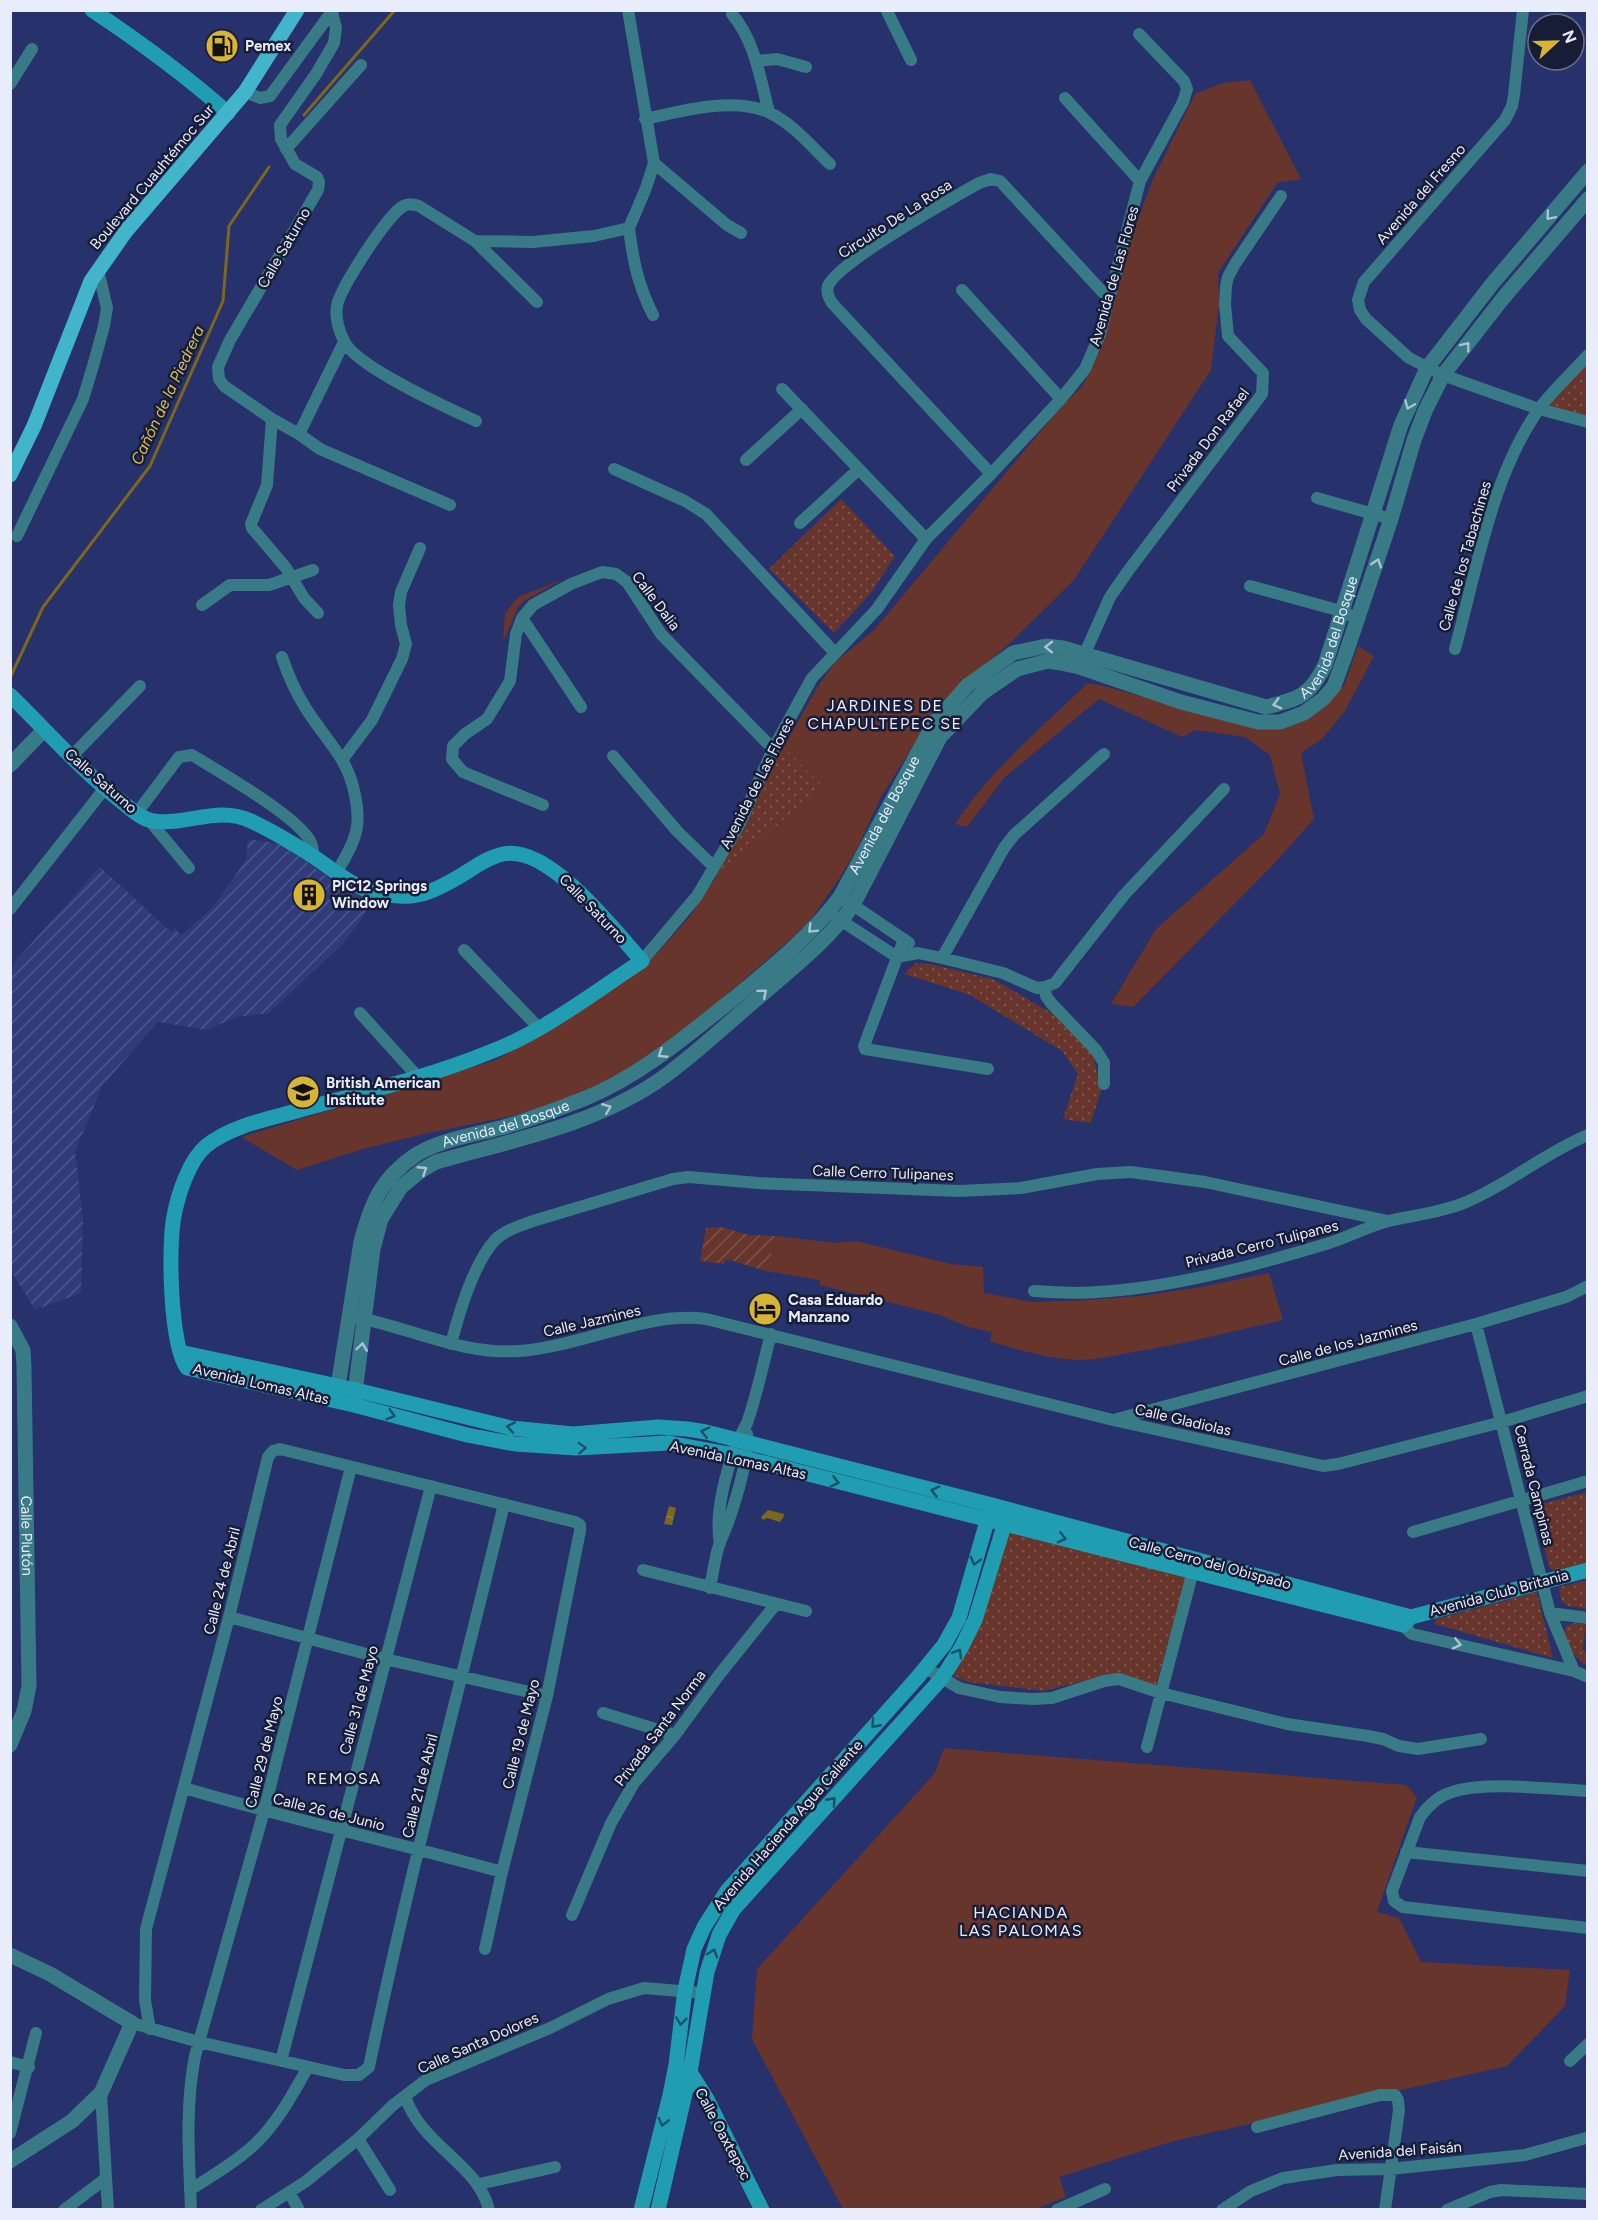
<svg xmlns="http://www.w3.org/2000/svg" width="1598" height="2220" viewBox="0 0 1598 2220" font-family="Figtree,sans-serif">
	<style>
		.industrial { fill: url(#industrial-furrows) }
		.grass { fill: #67352b }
		.park { fill: url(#park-dots) }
		.garden { fill: url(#garden-furrows) }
		.water { fill: url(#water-ripples) }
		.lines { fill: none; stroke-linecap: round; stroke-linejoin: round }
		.stream { stroke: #7d671c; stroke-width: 3 }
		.minor { stroke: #387a86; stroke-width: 12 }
		.tertiary { stroke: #387a86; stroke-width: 15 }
		.secondary { stroke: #219db2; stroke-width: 15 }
		.primary { stroke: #43b5cb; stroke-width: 15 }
		.oneway { stroke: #aac4d2 }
		.oneway2 { stroke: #1b5068 }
		.labels { text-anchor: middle; stroke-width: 5; stroke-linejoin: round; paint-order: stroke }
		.poi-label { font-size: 15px; font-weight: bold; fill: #e8ecfb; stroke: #171d37; text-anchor: start }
		.street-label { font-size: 15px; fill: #e8ecfb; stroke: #171d37 }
		.water-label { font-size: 16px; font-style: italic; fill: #dcbd59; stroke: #171d37 }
		.neighbourhood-label { font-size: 16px; letter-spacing: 1.5px; fill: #e8ecfb; stroke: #171d37 }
	</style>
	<defs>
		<pattern id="industrial-furrows" width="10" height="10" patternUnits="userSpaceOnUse" patternTransform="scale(1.5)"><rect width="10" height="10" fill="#2f3b7b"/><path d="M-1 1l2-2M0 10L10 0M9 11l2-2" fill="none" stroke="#4d588f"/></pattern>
		<pattern id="park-dots" width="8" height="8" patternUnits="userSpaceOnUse" patternTransform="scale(1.5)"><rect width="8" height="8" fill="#67352b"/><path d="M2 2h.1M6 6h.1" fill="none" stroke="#7d524b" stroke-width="1.8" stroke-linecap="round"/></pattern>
		<pattern id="garden-furrows" width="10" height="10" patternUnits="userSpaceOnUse" patternTransform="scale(1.5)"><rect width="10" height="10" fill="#67352b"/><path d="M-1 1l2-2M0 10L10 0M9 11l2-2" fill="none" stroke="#7d524b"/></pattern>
		<pattern id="water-ripples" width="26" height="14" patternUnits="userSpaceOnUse" patternTransform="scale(1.5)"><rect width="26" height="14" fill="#7d671c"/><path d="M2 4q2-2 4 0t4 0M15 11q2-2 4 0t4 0" fill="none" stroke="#8f7d3e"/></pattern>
	</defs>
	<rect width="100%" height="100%" fill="#27316c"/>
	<path class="industrial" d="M248 839 281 844 346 890 375 900 343 944 269 1013 237 1017 206 1030 158 1022 102 1086 75 1152 83 1219 81 1293 35 1310 11 1271V966L100 867 171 932 175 928 180 934 184 933 213 907 246 860Z"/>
	<path class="grass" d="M1250 80 1301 179 1277 183 1218 273 1219 304 1211 370 1074 580 1010 643 941 702 881 797 857 849 839 879 807 925 710 1009 658 1050 620 1074 557 1104 507 1117 428 1133 363 1149 297 1170 241 1137 496 1060 567 1020 645 967 690 916 715 879 767 776 817 688 835 662 874 630 1056 413 1083 385 1100 351 1134 230 1153 179 1195 94 1223 83Z
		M563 579 524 601 518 607 503 642 505 613 518 597Z
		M1358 646 1374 656 1345 711 1323 738 1301 753 1314 819 1272 866 1133 1007 1111 1004 1156 929 1264 834 1280 794 1270 755 1245 737 1196 730 1182 737 1099 699 1004 778 967 827 955 824C990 770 1042 727 1088 683L1108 687 1256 729 1285 728 1319 709 1344 686Z
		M777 1236 835 1243 856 1241 951 1264 983 1267 984 1293 1033 1302 1088 1300 1139 1296 1201 1287 1269 1273 1283 1320C1233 1331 1184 1344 1134 1352 1116 1355 1098 1360 1079 1360 1050 1359 1017 1350 990 1341L992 1332 968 1327 940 1315 820 1285V1280L766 1271Z
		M944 1748 1406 1785 1417 1797 1377 1912 1399 1918 1421 1962 1570 1970 1565 2006 1507 2066 1174 2141 1059 2177 1066 2197 1035 2209H843L752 2039 757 1969 935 1773Z"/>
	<path class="park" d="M1587 355V423L1539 409Z
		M841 499 895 556 871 593 834 633 769 569Z
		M783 747 822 786 715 879Z
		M916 963 930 964 993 979 1055 1015 1091 1046 1101 1090 1091 1123 1063 1119 1078 1074 1062 1051 970 995 904 974Z
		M1587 1492V1564L1553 1571 1549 1567 1534 1506Z
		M1009 1527 1188 1571 1156 1686 1113 1674 1043 1691 968 1682 954 1676V1667Z
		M1587 1580V1609L1568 1606 1561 1601 1559 1587Z
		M1537 1592 1553 1658 1435 1624 1436 1619Z
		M1574 1623 1586 1624 1583 1649 1587 1654V1666C1576 1658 1560 1642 1566 1626Z"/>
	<path class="garden" d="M721 1227 749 1235 777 1236 766 1271 726 1259 724 1264 700 1261 706 1228Z"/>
	<path class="water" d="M669 1506 676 1508 672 1525 664 1524Z
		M768 1510 784 1514V1516L780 1522 767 1518 763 1520 761 1517Z"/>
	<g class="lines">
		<path class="stream" d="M304 115 395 10
			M10 678 43 607 150 466 223 301 229 226 269 167"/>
		<path class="minor" d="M1523 10 1514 95 1512 106 1505 120 1364 282 1358 300 1360 310 1366 319 1409 358 1443 375 1482 389 1539 409 1588 422
			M887 11 911 60
			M332 12 336 28 334 43 316 74 280 125 281 139 295 164 317 177 319 182 318 190 230 340 218 367 219 379 224 386 272 419 299 434 320 449 450 505
			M732 14C755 41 760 78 769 112
			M756 61 777 59 806 67
			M10 84 32 49
			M245 92 260 98 270 96 333 10
			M1065 98 1140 181
			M645 119C681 111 735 96 770 113 793 124 811 146 830 164
			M286 149 361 65
			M654 163 727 225 741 233
			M629 228C633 261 638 285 653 315
			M475 241 537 302
			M962 290 1061 399
			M782 389 926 539
			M272 419 267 485 251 524 252 528 286 568 304 598 318 613
			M476 421C448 408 356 367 344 341 339 332 335 317 337 306 340 288 387 216 402 207 408 203 412 204 419 206L475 241 533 242 594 236 629 228 646 188 654 163 628 10
			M299 434 344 342
			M746 460 802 409
			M614 469 685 501 706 514 835 653
			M991 474 832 303C829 298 826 293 828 286 838 262 951 199 979 183L991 179 1000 181 1109 299
			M1317 498 1391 519
			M800 523 859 469
			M17 536 83 399 93 366 104 326 107 308 98 270
			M1250 586 1341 611 1359 619
			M202 605 230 585H269L313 570
			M522 618 581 707
			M1455 649C1476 572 1492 475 1539 409 1553 390 1572 373 1588 355
			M282 657C288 675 295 691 305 707 316 725 331 742 342 760 353 778 361 811 356 832 352 847 344 860 336 873
			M1081 662 1110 597 1128 571 1262 394 1263 373 1228 336 1225 304 1226 286 1228 277 1235 264 1281 196
			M613 756 677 831 714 867
			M71 757 140 686
			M342 760 372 720 402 659 406 644 401 625 399 605 401 592 420 548
			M543 805 463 772 452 759 453 746 465 734 487 719 510 681 516 634 522 618 533 605 571 584 602 572 616 574 627 582 661 634 773 749
			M137 813 179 757 192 755C218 771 301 818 311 843 313 847 313 853 313 857
			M149 820 189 868
			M847 901 909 943
			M10 909 105 788
			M834 916 897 957 918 953 942 958 1003 973 1037 988 1045 987 1055 983 1124 895 1224 789
			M904 939 864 1046 865 1049 988 1069
			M464 950 539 1028
			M942 958 1004 848 1014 835 1104 754
			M642 961 697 896 740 823 773 749 812 678 877 609 926 539 991 474 1061 399 1085 369 1100 334 1140 181 1183 102 1187 89 1184 81 1139 34
			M1045 987 1046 996 1051 1003 1096 1050 1104 1063V1084
			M360 1013 418 1077
			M1034 1291C1055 1292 1076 1294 1097 1292 1172 1288 1257 1265 1329 1243 1349 1237 1368 1226 1389 1221 1414 1215 1439 1213 1464 1203 1508 1185 1544 1153 1588 1135
			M350 1316C407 1326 459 1355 519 1351 580 1347 647 1311 706 1319L1113 1420 1323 1466 1338 1464 1502 1422 1588 1396
			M1476 1324 1550 1613 1574 1671
			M451 1344C459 1313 473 1264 495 1240 505 1230 520 1226 533 1221L673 1179 689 1177 758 1183 959 1191 1021 1188 1097 1174 1131 1172 1205 1182 1388 1221
			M1117 1419 1476 1324 1566 1297 1588 1286
			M1413 1532 1588 1481
			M720 1543C714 1513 727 1468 738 1440 741 1434 744 1429 747 1423 757 1395 763 1364 771 1334
			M643 1570 806 1611
			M710 1588C713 1573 715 1556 720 1542 731 1518 750 1459 747 1434
			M1550 1613 1588 1618
			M1401 1616 1403 1625 1412 1634 1574 1671 1588 1677
			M229 1617 385 1659 547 1696
			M926 1668 959 1688 1000 1697 1032 1699 1052 1698 1104 1681 1119 1679 1161 1693 1287 1724 1368 1736 1383 1739 1399 1746 1418 1749 1481 1739
			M603 1713 675 1735
			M1147 1747 1193 1571
			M184 1788C289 1819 396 1842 502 1872
			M1588 1791C1549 1789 1488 1781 1452 1792 1438 1796 1428 1806 1420 1817L1392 1891 1394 1901 1403 1907 1588 1928
			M1406 1852 1588 1871
			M572 1915 611 1823 634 1783 675 1735 719 1675 776 1604
			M132 2023 199 2042 344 2075H359L369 2067C408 1878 459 1692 504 1504
			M150 2029 145 2000 146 1929 229 1617 268 1457 273 1451 280 1449 575 1522 580 1525V1531L547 1696 502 1872 485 1949
			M281 2061 431 1486
			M1570 2061 1588 2044
			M10 2062 29 2067
			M101 2093 108 2210
			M405 2096C421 2146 478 2163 489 2210
			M1257 2127 1380 2095H1395L1398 2100 1399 2110 1385 2210
			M10 2133 36 2033
			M358 2139 390 2190
			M479 2184 555 2167
			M190 2190C213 2175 236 2162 255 2144 277 2123 293 2094 308 2067
			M289 2192 299 2210
			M64 2210 105 2179
			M191 2210C189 2158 185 2107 195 2056L264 1811 351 1467
			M261 2210 305 2182 358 2139 393 2105 426 2080 550 2028 608 1999 644 1988 703 1993
			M1057 2210 1105 2189
			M1222 2210 1251 2191 1283 2178 1337 2170 1390 2169 1525 2155 1586 2138
			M1447 2210 1490 2192 1501 2190 1588 2194"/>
		<g class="tertiary">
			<path d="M10 765 44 730"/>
			<path id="s1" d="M10 1326 23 1350 24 1367 29 1686 24 1711 10 1745"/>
			<path id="s2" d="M336 1399 361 1242C371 1204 380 1180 414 1156 438 1140 473 1135 500 1128 529 1120 558 1109 586 1098 640 1076 686 1036 732 1000 771 968 810 937 840 897L934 723 968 685 1013 653 1046 646 1063 648 1266 707C1299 699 1310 696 1325 665L1401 425 1427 368 1492 284 1588 171"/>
			<path d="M354 1401 373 1249 381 1219 401 1187 422 1170 436 1162C513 1140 599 1124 665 1076 698 1052 728 1023 759 997 791 969 829 940 853 905L940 737 982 693 1017 669 1048 661 1061 663 1079 667 1181 702 1258 722H1280L1304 713 1323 699 1334 686 1345 656 1391 519 1414 440 1425 411 1443 375 1504 297 1588 199"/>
			<path d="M10 1955 50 1974 132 2023 101 2093 72 2121 10 2161"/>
		</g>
		<path class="secondary" d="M92 10C140 42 185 75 228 113
			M10 695C47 731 81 770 122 802 131 809 141 819 153 821 186 826 218 805 251 821 272 831 294 844 314 857 335 871 355 889 381 894 416 901 433 892 462 875 475 867 488 857 503 854 549 844 614 930 642 961 593 993 545 1031 490 1052 431 1076 369 1091 307 1108 274 1118 233 1124 206 1146 189 1160 178 1195 174 1216 168 1246 170 1344 187 1368L354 1405 467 1435 515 1444 576 1448 668 1443 733 1455 1403 1625 1411 1617 1588 1570
			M180 1352 356 1390 511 1428 573 1434 658 1427 687 1429 706 1432 992 1505 1411 1617
			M687 2071 690 2072 707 2099 762 2210
			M641 2210 670 2095 676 2065 685 1990 694 1949 704 1927 727 1891 917 1678 944 1645 959 1618 990 1511
			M658 2210 690 2072 707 1972 719 1935 733 1910 942 1678 961 1648 975 1620 1007 1516"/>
		<path class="primary" d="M10 475 34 426 91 281 126 231 245 92 297 10"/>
	</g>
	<defs><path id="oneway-chevron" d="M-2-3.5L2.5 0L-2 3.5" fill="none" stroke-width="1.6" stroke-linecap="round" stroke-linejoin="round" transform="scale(1.5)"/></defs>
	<g class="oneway">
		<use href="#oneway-chevron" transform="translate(1550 216) rotate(130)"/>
		<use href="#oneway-chevron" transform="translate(1466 346) rotate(-52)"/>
		<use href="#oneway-chevron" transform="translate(1409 405) rotate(113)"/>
		<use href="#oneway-chevron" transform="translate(1377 563) rotate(-72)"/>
		<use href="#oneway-chevron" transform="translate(1049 647) rotate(-179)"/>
		<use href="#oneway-chevron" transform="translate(1277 704) rotate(165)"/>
		<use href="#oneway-chevron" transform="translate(812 929) rotate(135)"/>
		<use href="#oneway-chevron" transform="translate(763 993) rotate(-40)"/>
		<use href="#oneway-chevron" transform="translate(662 1054) rotate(147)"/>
		<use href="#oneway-chevron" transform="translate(607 1108) rotate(-22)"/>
		<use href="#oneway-chevron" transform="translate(423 1170) rotate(-33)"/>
		<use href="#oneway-chevron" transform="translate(362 1347) rotate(-82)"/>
		<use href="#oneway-chevron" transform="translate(1457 1644) rotate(13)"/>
	</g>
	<g class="oneway2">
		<use href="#oneway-chevron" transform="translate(391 1415) rotate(16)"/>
		<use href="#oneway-chevron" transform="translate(511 1427) rotate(-170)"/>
		<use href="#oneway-chevron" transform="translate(705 1432) rotate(-167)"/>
		<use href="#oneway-chevron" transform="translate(582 1448) rotate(-2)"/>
		<use href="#oneway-chevron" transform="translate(835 1482) rotate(14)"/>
		<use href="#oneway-chevron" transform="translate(935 1491) rotate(-166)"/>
		<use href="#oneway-chevron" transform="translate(1062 1538) rotate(14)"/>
		<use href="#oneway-chevron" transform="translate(975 1561) rotate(106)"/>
		<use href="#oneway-chevron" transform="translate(958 1653) rotate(-58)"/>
		<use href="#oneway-chevron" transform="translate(875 1724) rotate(132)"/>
		<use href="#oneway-chevron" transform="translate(832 1801) rotate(-48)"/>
		<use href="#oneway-chevron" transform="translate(713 1953) rotate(-72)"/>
		<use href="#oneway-chevron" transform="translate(681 2021) rotate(97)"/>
		<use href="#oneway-chevron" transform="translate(663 2122) rotate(104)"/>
	</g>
	<defs>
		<g id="fuel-disc" transform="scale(1.725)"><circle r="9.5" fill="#d8b434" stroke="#171d37"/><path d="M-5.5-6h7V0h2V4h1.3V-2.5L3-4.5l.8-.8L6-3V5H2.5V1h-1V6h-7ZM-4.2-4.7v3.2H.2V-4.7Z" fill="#111"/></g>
		<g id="building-disc" transform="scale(1.725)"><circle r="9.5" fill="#d8b434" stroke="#171d37"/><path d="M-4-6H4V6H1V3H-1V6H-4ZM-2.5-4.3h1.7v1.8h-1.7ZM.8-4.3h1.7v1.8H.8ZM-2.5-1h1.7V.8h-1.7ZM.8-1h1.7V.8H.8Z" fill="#111"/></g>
		<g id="school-disc" transform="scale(1.725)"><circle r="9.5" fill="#d8b434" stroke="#171d37"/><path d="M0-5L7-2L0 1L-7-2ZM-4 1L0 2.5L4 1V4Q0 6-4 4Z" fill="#111"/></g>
		<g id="hotel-disc" transform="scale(1.725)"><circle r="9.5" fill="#d8b434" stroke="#171d37"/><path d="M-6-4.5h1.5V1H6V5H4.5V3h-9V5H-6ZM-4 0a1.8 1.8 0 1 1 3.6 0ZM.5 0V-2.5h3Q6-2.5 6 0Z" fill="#111"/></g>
	</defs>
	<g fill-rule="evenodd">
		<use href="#fuel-disc" x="222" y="46"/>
		<use href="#building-disc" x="309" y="895"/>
		<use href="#school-disc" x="303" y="1092"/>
		<use href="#hotel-disc" x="765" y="1309"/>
	</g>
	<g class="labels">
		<g class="poi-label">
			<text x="245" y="51">Pemex</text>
			<text x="332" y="891">PIC12 Springs<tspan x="332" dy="17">Window</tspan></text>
			<text x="326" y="1088">British American<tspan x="326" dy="17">Institute</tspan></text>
			<text x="788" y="1305">Casa Eduardo<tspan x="788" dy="17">Manzano</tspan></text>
		</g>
		<g class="street-label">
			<text transform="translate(152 177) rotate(-50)" y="5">Boulevard Cuauhtémoc Sur</text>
			<text transform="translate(1421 194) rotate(-49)" y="5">Avenida del Fresno</text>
			<text transform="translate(895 219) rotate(-33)" y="5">Circuito De La Rosa</text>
			<text transform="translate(284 248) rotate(-60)" y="5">Calle Saturno</text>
			<text transform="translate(1114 276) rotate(-74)" y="5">Avenida de Las Flores</text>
			<text transform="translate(1208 440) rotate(-53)" y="5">Privada Don Rafael</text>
			<text transform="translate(1465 556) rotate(-74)" y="5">Calle de los Tabachines</text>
			<text transform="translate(656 601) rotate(53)" y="5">Calle Dalia</text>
			<text dy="5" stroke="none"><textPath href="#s2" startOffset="1440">Avenida del Bosque</textPath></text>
			<text transform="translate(101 781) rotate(41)" y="5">Calle Saturno</text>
			<text transform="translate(757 783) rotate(-63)" y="5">Avenida de Las Flores</text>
			<text dy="5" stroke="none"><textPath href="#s2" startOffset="864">Avenida del Bosque</textPath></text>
			<text transform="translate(593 909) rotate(46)" y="5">Calle Saturno</text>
			<text dy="5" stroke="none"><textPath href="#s2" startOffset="360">Avenida del Bosque</textPath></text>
			<text transform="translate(883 1173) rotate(2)" y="5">Calle Cerro Tulipanes</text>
			<text transform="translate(1262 1244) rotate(-14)" y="5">Privada Cerro Tulipanes</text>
			<text transform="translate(592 1321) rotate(-13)" y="5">Calle Jazmines</text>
			<text transform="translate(1348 1343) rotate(-15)" y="5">Calle de los Jazmines</text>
			<text transform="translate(261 1384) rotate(13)" y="5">Avenida Lomas Altas</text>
			<text transform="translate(1183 1420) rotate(13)" y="5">Calle Gladiolas</text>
			<text transform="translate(738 1460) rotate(12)" y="5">Avenida Lomas Altas</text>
			<text transform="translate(1534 1485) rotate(76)" y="5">Cerrada Campinas</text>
			<text dy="5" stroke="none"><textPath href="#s1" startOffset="213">Calle Plutón</textPath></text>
			<text transform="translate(1210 1563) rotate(15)" y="5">Calle Cerro del Obispado</text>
			<text transform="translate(222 1581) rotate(-76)" y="5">Calle 24 de Abril</text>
			<text transform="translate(1499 1593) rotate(-15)" y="5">Avenida Club Britania</text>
			<text transform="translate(359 1700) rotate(-75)" y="5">Calle 31 de Mayo</text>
			<text transform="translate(660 1728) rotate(-53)" y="5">Privada Santa Norma</text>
			<text transform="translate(521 1734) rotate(-76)" y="5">Calle 19 de Mayo</text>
			<text transform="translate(264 1752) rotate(-76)" y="5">Calle 29 de Mayo</text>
			<text transform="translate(420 1786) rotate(-76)" y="5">Calle 21 de Abril</text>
			<text transform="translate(329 1812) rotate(14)" y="5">Calle 26 de Junio</text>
			<text transform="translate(788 1825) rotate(-49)" y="5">Avenida Hacienda Agua Caliente</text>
			<text transform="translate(478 2043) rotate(-24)" y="5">Calle Santa Dolores</text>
			<text transform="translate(723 2134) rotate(62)" y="5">Calle Oaxtepec</text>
			<text transform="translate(1400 2151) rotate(-4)" y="5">Avenida del Faisán</text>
		</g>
		<g class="water-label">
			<text transform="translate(167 395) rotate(-65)" y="6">Cañón de la Piedrera</text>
		</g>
		<g class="neighbourhood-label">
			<text x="885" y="711">JARDINES DE<tspan x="885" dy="18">CHAPULTEPEC SE</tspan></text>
			<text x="344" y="1784">REMOSA</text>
			<text x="1021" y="1918">HACIANDA<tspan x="1021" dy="18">LAS PALOMAS</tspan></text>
		</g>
	</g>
	<rect width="1598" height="2220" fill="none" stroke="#e8ecfb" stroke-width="24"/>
	<g transform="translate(1556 42) rotate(68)"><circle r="28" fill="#171d37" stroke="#6b7085" stroke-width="1.5"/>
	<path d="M0-4.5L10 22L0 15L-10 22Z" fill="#d8b434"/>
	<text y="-9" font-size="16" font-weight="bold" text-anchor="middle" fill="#e8ecfb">N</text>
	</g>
</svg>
